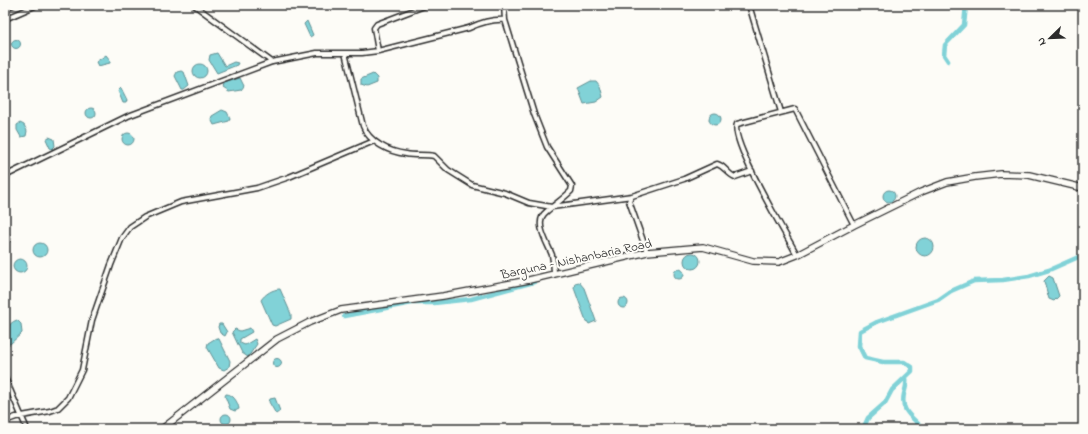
<svg xmlns="http://www.w3.org/2000/svg" width="1088" height="434" viewBox="0 0 1088 434" font-family="'Indie Flower',sans-serif">
	<style>
		.water { fill: #81d2d7; stroke: #5f8f92 }
		.lines { fill: none; stroke-linecap: round; stroke-linejoin: round }
		.canal { stroke: #81d2d7; stroke-width: 4.5 }
		.street-casing { stroke: #2b2b2b; stroke-width: 7 }
		.secondary-casing { stroke: #2b2b2b; stroke-width: 8 }
		.street { stroke: #fdfcf7; stroke-width: 4 }
		.secondary { stroke: #fdfcf7; stroke-width: 5.5 }
		.labels { text-anchor: middle; stroke-width: 4; stroke-linejoin: round; paint-order: stroke }
		.street-label { font-size: 13px; fill: #2b2b2b; stroke: #fdfcf7 }
	</style>
	<rect width="100%" height="100%" fill="#fdfcf7"/>
	<filter id="ink" filterUnits="userSpaceOnUse"><feTurbulence type="fractalNoise" baseFrequency=".025" numOctaves="2"/><feDisplacementMap in="SourceGraphic" scale="8" xChannelSelector="R" yChannelSelector="G"/><feConvolveMatrix kernelMatrix="1 2 1 2 8 2 1 2 1" color-interpolation-filters="sRGB"/></filter>
	<g filter="url(#ink)">
		<path class="water" d="M307 21 313 35 310 37 304 24Z
			M11.5 44a4.5 4.5 0 1 1 9 0a4.5 4.5 0 1 1-9 0Z
			M217 53 225 66 234 62 238 63 237 65 217 73 209 60 210 55Z
			M106 55 110 60V63L98 66 96 62Z
			M193 71a7 7 0 1 1 14 0a7 7 0 1 1-14 0Z
			M181 71 184 72 189 86 184 90H182L175 76 177 72Z
			M373 74 377 78V83L367 87 361 85V79Z
			M240 78 244 86 241 90 229 92 223 88 224 83Z
			M591 81H596L600 86 603 97 596 102 584 104 578 88Z
			M121 88 127 100 126 103H123L118 91Z
			M86 113a5 5 0 1 1 10 0a5 5 0 1 1-10 0Z
			M222 110 227 112 230 118 229 121 214 125 211 119 212 116Z
			M709 119a6 6 0 1 1 12 0a6 6 0 1 1-12 0Z
			M20 123 24 125 27 131 26 136 21 137 17 130V125Z
			M122 139a6 6 0 1 1 12 0a6 6 0 1 1-12 0Z
			M49 137 54 139 55 146 52 149 50 148 46 139Z
			M883 196a6 6 0 1 1 12 0a6 6 0 1 1-12 0Z
			M916 247a9 9 0 1 1 18 0a9 9 0 1 1-18 0Z
			M33 250a7 7 0 1 1 14 0a7 7 0 1 1-14 0Z
			M684 261a8 8 0 1 1 16 0a8 8 0 1 1-16 0Z
			M13 266a7 7 0 1 1 14 0a7 7 0 1 1-14 0Z
			M674 274a5 5 0 1 1 10 0a5 5 0 1 1-10 0Z
			M1049 276 1053 278 1059 296 1054 301 1049 299 1044 281Z
			M579 282 584 288 596 321 589 324 585 318 574 288 575 283Z
			M280 289 291 314V319L275 326 272 325 261 300C265 294 273 289 280 289Z
			M618 303a5 5 0 1 1 10 0a5 5 0 1 1-10 0Z
			M17 320 21 324 22 333 10 344H7L5 343C5 333 7 323 17 320Z
			M219 324H222L227 332 225 336 220 333 218 327Z
			M250 328 252 332 240 339V343L245 345 255 339 257 344 248 357 242 353 232 332 235 329 240 331Z
			M216 338 219 339 230 361 229 367 224 370 219 368 207 347 208 343Z
			M272.5 363a4.5 4.5 0 1 1 9 0a4.5 4.5 0 1 1-9 0Z
			M226 394C233 394 238 402 239 409L235 411 230 409 225 396Z
			M275 398 280 411 276 414 269 402 270 399Z
			M221 419a5 5 0 1 1 10 0a5 5 0 1 1-10 0Z"/>
		<g class="lines">
			<path class="canal" d="M948 61 944 55 945 45 964 25 966 5
				M344 316 412 303H434L471 299 534 282
				M906 378C907 385 906 387 904 394 900 412 913 417 923 429
				M863 429 868 418 885 403 892 390 912 371V367L904 362H883L865 358 859 346 860 331 877 322 938 300 951 291 974 281 1003 280 1029 276 1049 270 1083 255"/>
			<g class="street-casing">
				<path id="street" d="M194 5 272 62
					M504 5 505 20
					M749 5 781 112
					M5 8 13 5
					M5 19 37 5
					M378 51 374 28 377 24 427 5
					M345 53 363 126C369 142 389 152 406 154 415 156 425 154 434 156L448 170 472 185 505 193 529 203 552 207 632 196
					M5 176 128 116 272 62 317 53H362L378 51 469 28C480 23 492 19 505 20L534 114 547 147 572 186 571 191C563 199 554 205 546 212 533 222 548 244 552 255 553 261 554 268 554 274
					M5 233 8 239
					M647 252 629 201 632 196 684 179 717 164C725 166 727 174 735 177L752 171
					M797 255C787 236 729 140 737 124L795 109 854 225
					M5 378 27 429
					M5 421 16 417 50 411 58 408 68 398 82 370 92 320 111 265 122 238 130 227 145 217 181 202 257 188 289 177 374 141"/>
			</g>
			<g class="secondary-casing">
				<path id="secondary" d="M162 429 277 339 310 322 341 310 443 296 529 280 647 252 703 247 753 261 779 262 797 255 854 225 921 192 947 182 975 177 1001 174 1029 175 1083 188"/>
			</g>
			<use href="#street" class="street"/>
			<use href="#secondary" class="secondary"/>
		</g>
	</g>
	<g class="labels">
		<g class="street-label">
			<text transform="translate(576 258) rotate(-12)" y="5">Barguna - Nishanbaria Road</text>
		</g>
	</g>
	<rect width="1088" height="434" fill="none" stroke="#fdfcf7" stroke-width="20"/>
	<rect x="10" y="10" width="1068" height="414" fill="none" stroke="#2b2b2b" stroke-width="1.5" filter="url(#ink)"/>
	<g transform="translate(1050 38) rotate(247)" stroke="#fdfcf7" stroke-width="3" paint-order="stroke">
	<path d="M0-3L7 15L0 10L-7 15Z" fill="#2b2b2b"/>
	<text y="-6" font-size="11" font-weight="bold" text-anchor="middle" fill="#2b2b2b">N</text>
	</g>
</svg>
